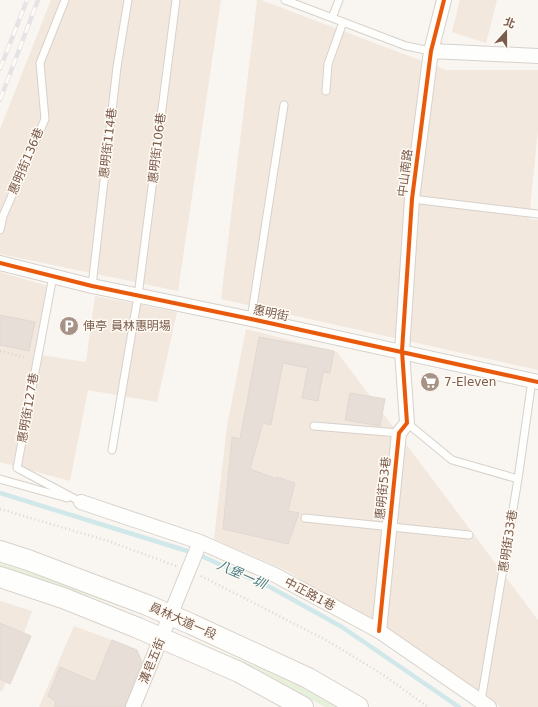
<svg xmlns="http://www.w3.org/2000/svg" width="538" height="707" viewBox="0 0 538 707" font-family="'DejaVu Sans','Noto Sans TC',sans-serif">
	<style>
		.residential { fill: #f2e8de }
		.green { fill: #e7f0db }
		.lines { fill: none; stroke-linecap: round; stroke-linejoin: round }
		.stream { stroke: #d0e8ea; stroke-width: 4.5 }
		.building { fill: #e6ded7; stroke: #e2d8d2 }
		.service-casing { stroke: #d7d1cb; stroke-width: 9 }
		.minor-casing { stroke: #d7d1cb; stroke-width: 16 }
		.secondary-casing { stroke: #d9d2cb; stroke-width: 22 }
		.path { stroke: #dcd5d0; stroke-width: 2.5; stroke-dasharray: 1 3; stroke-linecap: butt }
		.service { stroke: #fefefd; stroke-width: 7 }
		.minor { stroke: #fefefd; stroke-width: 14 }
		.secondary { stroke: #fefefd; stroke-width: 20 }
		.rail-casing { stroke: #e6e3e7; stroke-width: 4.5 }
		.rail { stroke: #fffaf3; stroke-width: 3; stroke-dasharray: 9; stroke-linecap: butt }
		.cycleway-casing { stroke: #fffaf3; stroke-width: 6 }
		.cycleway { stroke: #e8590c; stroke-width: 4 }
		.labels { text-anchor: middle; stroke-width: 3; stroke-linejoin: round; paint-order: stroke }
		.street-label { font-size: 12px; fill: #7a5c4d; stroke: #fffaf3 }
		.poi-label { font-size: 12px; fill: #7a5c4d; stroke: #fffaf3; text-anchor: start }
		.water-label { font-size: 13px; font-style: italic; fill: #437c86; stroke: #fffaf3 }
	</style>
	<rect width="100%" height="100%" fill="#f9f5f0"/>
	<path class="residential" d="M51 0H221L178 291 0 254V129Z
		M257 0H261L446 70H538V130L529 219 538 220V370L221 299Z
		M460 0H497L486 43 452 32Z
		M0 272 55 288 41 355 86 362 95 296 177 312 157 402 88 390 70 481 0 462Z
		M246 329 337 352 538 620V707H501L388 632 287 571 214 539 227 426Z
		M0 601 32 611 2 692 0 691Z
		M74 626 112 640 85 707H39Z"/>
	<path class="green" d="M0 563 73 586 137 611 135 612 90 596 40 584 0 571Z
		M194 640C243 662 293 681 341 707H325L290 688 193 642Z"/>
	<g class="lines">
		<path class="stream" d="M0 493 197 554 270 587 342 627 459 707"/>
	</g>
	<path class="building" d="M0 315 35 322 29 351 0 345Z
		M259 337 334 351 330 373 323 372 318 401 302 398 308 368 283 363 271 425 263 423 250 469 277 479V477L295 483 288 511 299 513 288 544 223 529 232 437 240 439Z
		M350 393 385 399 380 426 345 420Z
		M0 623 31 636 10 684 0 679Z
		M112 640 137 650 142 662 125 707H54L56 702 48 696 60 667 95 682Z"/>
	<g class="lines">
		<g class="service-casing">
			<path id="service" d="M285 0 406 46 431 51
				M332 18 339 0
				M326 91 328 64 343 22
				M412 199 538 214
				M0 230 3 216 45 119 40 63 65 0
				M53 276 17 468 81 502
				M92 286 117 67 128 0
				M251 319 284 105
				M407 423 452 460 518 479
				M314 426 399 433
				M112 450 138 296 176 0
				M0 479 67 498
				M305 518 469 535
				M481 701 518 479 532 380"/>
		</g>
		<g class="minor-casing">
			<path id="minor" d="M431 51 538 56
				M0 263 92 286 251 319 538 382
				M81 502 200 542 275 575 379 631 489 707
				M379 631 399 433 407 423 402 351 412 199 431 51 444 0
				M133 707 200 542"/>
		</g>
		<g class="secondary-casing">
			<path id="secondary" d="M0 551 28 560 147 605 191 624 308 678 358 707
				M0 577 63 598 138 628 239 672 303 707"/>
		</g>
		<path class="path" d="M0 351 27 358
			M0 509 108 541 176 566
			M201 576 326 640 382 674 428 707"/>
		<use href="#service" class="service"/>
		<use href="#minor" class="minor"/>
		<use href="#secondary" class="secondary"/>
		<g class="rail-casing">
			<path id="rail" d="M0 69 27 0
				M0 100 38 0"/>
		</g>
		<use href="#rail" class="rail"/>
		<g class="cycleway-casing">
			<path id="cycleway" d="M0 263 92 286 251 319 538 382
				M379 631 399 433 407 423 402 351 412 199 431 51 444 0"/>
		</g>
		<use href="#cycleway" class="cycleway"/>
	</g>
	<defs>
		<g id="parking-disc" transform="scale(1)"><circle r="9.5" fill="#a69286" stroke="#fffaf3"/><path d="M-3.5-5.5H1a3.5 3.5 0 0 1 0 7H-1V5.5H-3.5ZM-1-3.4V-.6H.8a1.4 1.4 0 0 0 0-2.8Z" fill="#fff"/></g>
		<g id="supermarket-disc" transform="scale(1)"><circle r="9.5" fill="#a69286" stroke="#fffaf3"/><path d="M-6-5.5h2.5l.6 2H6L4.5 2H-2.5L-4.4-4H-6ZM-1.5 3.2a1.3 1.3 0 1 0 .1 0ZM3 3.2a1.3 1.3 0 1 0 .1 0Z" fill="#fff"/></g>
	</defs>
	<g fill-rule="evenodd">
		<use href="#parking-disc" x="69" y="326"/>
		<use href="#supermarket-disc" x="430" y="382"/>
	</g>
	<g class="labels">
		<g class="street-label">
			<text transform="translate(108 143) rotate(-83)" y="4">惠明街114巷</text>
			<text transform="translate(157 148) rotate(-83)" y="4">惠明街106巷</text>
			<text transform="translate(26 161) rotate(-67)" y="4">惠明街136巷</text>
			<text transform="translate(405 173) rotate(-83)" y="4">中山南路</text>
			<text transform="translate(271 313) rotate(12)" y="4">惠明街</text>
			<text transform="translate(28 408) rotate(-80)" y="4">惠明街127巷</text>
			<text transform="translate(383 488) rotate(-84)" y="4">惠明街53巷</text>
			<text transform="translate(508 541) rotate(-81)" y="4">惠明街33巷</text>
			<text transform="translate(310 594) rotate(28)" y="4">中正路1巷</text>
			<text transform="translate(183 621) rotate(24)" y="4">員林大道一段</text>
			<text transform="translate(152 661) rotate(-68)" y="4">溝皂五街</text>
		</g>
		<g class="poi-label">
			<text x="83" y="330">俥亭 員林惠明場</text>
			<text x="444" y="386">7-Eleven</text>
		</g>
		<g class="water-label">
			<text transform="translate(242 574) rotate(24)" y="5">八堡一圳</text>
		</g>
	</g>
	<g transform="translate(506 32) rotate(21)" stroke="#fffaf3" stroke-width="3" paint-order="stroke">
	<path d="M0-3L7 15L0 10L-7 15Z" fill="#7a5c4d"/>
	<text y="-6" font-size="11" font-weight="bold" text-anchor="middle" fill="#7a5c4d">北</text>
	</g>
</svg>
